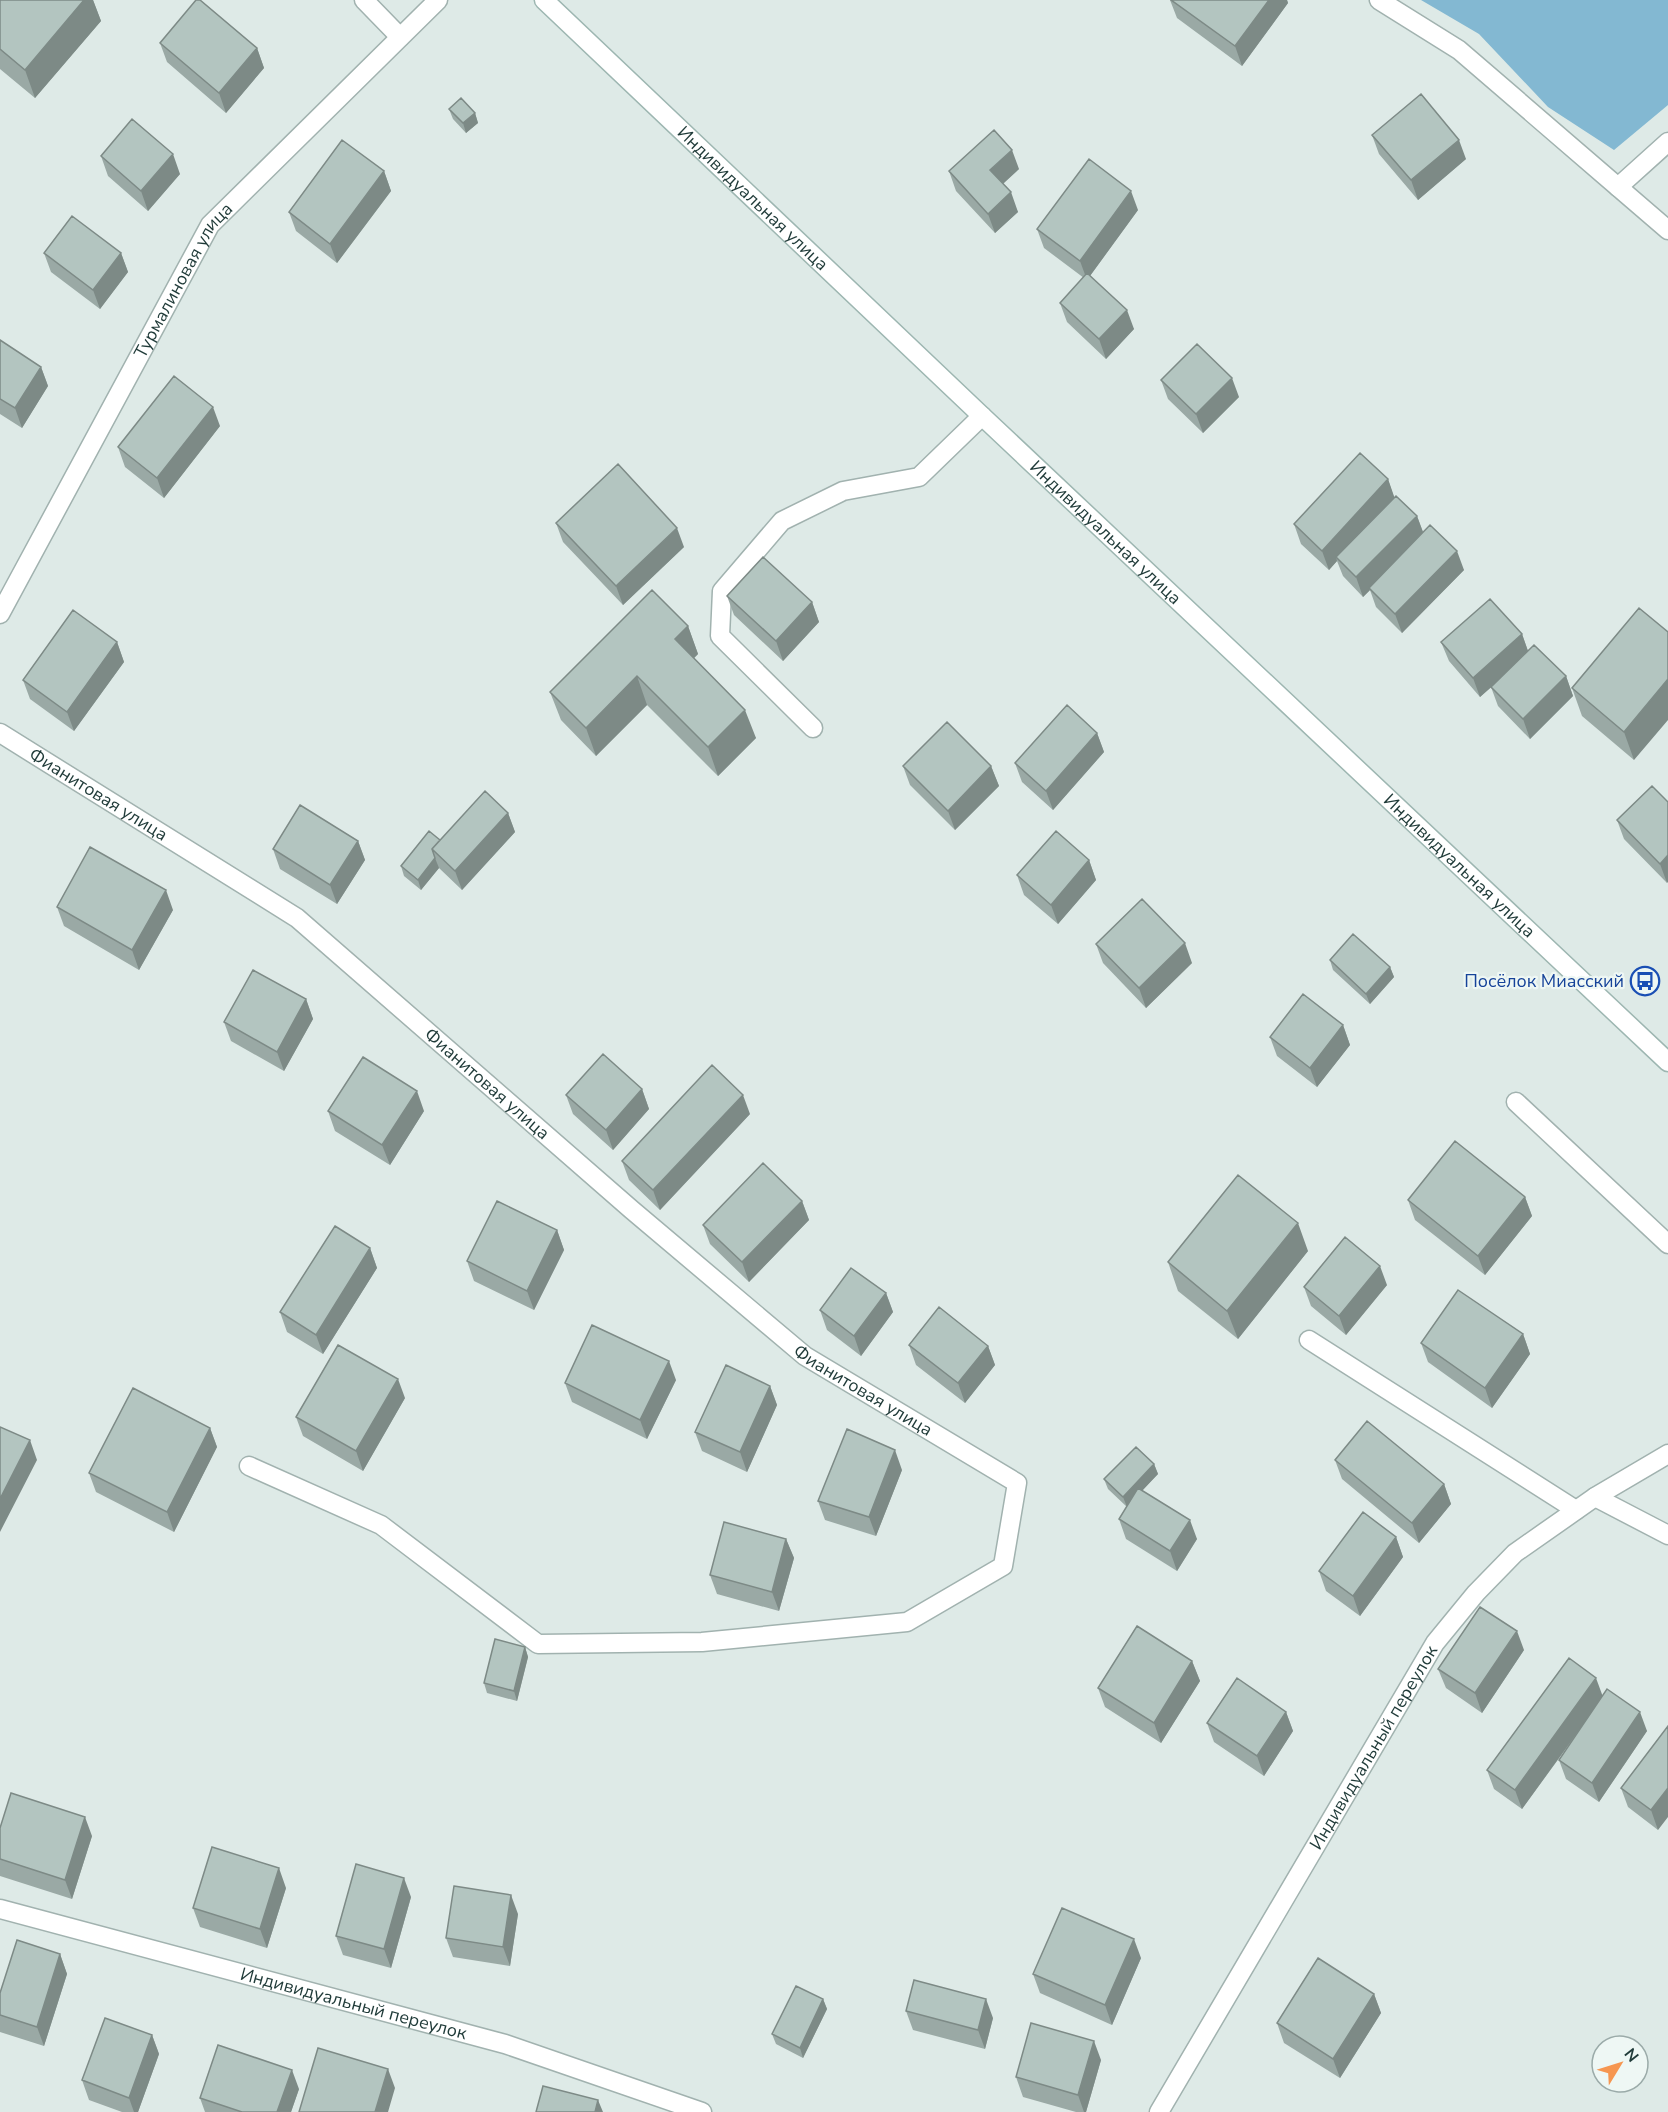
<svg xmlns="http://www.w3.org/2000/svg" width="1668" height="2112" viewBox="0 0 1668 2112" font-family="'Nunito Sans',sans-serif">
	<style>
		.water { fill: #83b8d2 }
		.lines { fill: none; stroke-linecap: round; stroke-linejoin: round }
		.service-casing { stroke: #a1b2af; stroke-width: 21 }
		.minor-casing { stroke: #a1b2af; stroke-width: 21 }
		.secondary-casing { stroke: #9db6b1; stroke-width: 21 }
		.service { stroke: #fff; stroke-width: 18 }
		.minor { stroke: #fff; stroke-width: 18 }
		.secondary { stroke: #fff; stroke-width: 18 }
		.wall { fill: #9aa9a5 }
		.shaded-wall { fill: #7d8a86 }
		.building { fill: #b3c5c0; stroke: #7d8a86; stroke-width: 1.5 }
		.labels { text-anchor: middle; stroke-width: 4.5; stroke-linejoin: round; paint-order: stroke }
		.street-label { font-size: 18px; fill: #1f3a38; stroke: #eef7f4 }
		.transit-label { font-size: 18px; fill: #164399; stroke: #eef7f4; text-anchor: end }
	</style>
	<rect width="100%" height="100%" fill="#deeae7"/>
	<path class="water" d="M1421 0H1668V105L1614 150 1548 107 1479 34Z"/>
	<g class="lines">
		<g class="service-casing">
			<path id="service" d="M813 728 720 636 722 591 782 521 843 491 919 477 982 416
				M1516 1102 1668 1244
				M1309 1340 1576 1510
				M1595 1497 1668 1535"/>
		</g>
		<g class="minor-casing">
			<g id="minor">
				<path d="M364 0 400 37"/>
				<path d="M1379 0 1459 50 1618 187 1668 142"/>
				<path d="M1618 187 1668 230"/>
				<path id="s1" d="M0 614 210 225 438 0"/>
				<path id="s2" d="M0 733 297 918 632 1210 805 1356 1017 1483 1003 1566 907 1622 702 1642 538 1644 381 1525 249 1466"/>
				<path id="s3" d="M0 1909 505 2044 702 2112"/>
				<path id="s4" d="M1159 2112 1435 1643 1476 1593 1515 1553 1595 1497 1668 1454"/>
			</g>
		</g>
		<g class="secondary-casing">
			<g id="secondary">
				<path id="s5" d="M544 0 982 416 1668 1062"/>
			</g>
		</g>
		<use href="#service" class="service"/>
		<use href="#minor" class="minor"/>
		<use href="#secondary" class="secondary"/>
	</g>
	<path class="wall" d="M0 0H93L101 21 35 98 0 69Z
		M1170 0H1287L1288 3 1242 66 1177 18Z
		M160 43 257 48 264 68 226 113 167 62Z
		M449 109 475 113 478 123 466 133 453 119Z
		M1372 135 1466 159 1418 200 1379 154Z
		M101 156 180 174 148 211 108 176Z
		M1019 169 1003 184 1018 212 995 233 956 191 949 171Z
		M384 171 391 191 337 263 296 231 289 212Z
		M1138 210 1090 276 1134 329 1106 359 1067 322 1060 303 1084 278 1044 248 1037 229Z
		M44 253H121L128 272 100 309 51 272Z
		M0 340 41 367 48 386 22 428 0 414Z
		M1161 380 1239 397 1203 433 1168 399Z
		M220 426 164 498 125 467 118 447Z
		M1388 479 1394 498 1417 516 1423 532 1464 570 1402 633 1376 607 1370 590 1363 597 1343 576 1337 561 1329 570 1301 544 1294 524Z
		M556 523 684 547 623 605 563 542Z
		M727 596 812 602 819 622 783 661 734 615Z
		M1639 608 1634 760 1582 716 1572 688Z
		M688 626 698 654 694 658 756 738 718 776 647 705 596 756 561 720 550 692Z
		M1522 634 1528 651 1566 676 1573 696 1530 739 1498 706 1491 687 1480 697 1449 661 1441 642Z
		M117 642 124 662 74 731 30 699 23 680Z
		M1097 733 1104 752 1053 810 1022 782 1015 763Z
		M903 766H991L999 786 955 830 910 785Z
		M1652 786 1667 883 1624 839 1617 820Z
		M508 813 515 832 462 890 439 868 421 890 404 876 401 866Z
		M358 841 365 860 337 904 280 869 273 849Z
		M1089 860 1096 880 1058 924 1024 895 1017 875Z
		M57 907 173 910 139 970 64 926Z
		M1096 944 1192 963 1146 1008 1103 963Z
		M1330 960 1390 967 1394 977 1370 1004 1333 970Z
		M306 999 313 1019 284 1071 231 1041 224 1022Z
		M1343 1025 1350 1045 1317 1087 1277 1056 1270 1037Z
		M642 1089 649 1109 613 1150 573 1114 566 1095Z
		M328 1111H424L390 1165 335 1131Z
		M750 1114 660 1210 629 1180 622 1161Z
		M1525 1197 1532 1216 1485 1275 1415 1220 1408 1200Z
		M802 1201 809 1220 749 1282 710 1244 703 1225Z
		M557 1230 564 1250 534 1310 474 1281 467 1261Z
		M370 1248 377 1268 323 1354 287 1332 280 1312Z
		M1308 1251 1238 1339 1178 1291 1168 1262Z
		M1387 1285 1346 1335 1311 1306 1304 1287Z
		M886 1293 893 1312 861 1356 827 1330 820 1310Z
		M1523 1334 1530 1354 1492 1408 1428 1362 1421 1343Z
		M909 1345 988 1346 995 1365 965 1403 916 1365Z
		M676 1380 647 1439 572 1402 565 1383Z
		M770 1386 777 1405 747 1472 702 1451 695 1432Z
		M405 1398 363 1471 303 1436 296 1417Z
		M210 1428 217 1447 174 1532 96 1492 89 1473Z
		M1335 1460 1444 1484 1451 1504 1419 1543 1342 1479Z
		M1154 1464 1158 1474 1142 1490 1197 1539 1177 1571 1126 1539 1119 1519 1127 1507 1108 1489 1104 1479Z
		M902 1470 876 1536 825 1520 818 1501Z
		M1396 1537 1403 1557 1360 1616 1326 1591 1319 1571Z
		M786 1539 794 1558 779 1611 717 1594 710 1575Z
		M525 1647 528 1657 517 1701 487 1693 484 1683Z
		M1524 1650 1482 1713 1446 1688 1438 1669Z
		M1192 1661 1200 1681 1161 1743 1105 1707 1098 1688Z
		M1603 1695 1647 1731 1599 1802 1566 1779 1559 1760 1576 1735 1522 1809 1494 1789 1487 1770Z
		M1286 1712 1293 1731 1264 1776 1214 1742 1207 1723Z
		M1668 1726 1658 1830 1628 1807 1621 1788Z
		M0 1828 92 1836 72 1899 0 1876Z
		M286 1888 267 1948 200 1927 193 1908Z
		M411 1897 391 1968 343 1955 336 1936Z
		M518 1914 510 1966 453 1957 446 1938Z
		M60 1954 67 1974 44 2046 0 2032V1993Z
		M1141 1958 1112 2025 1040 1993 1033 1974Z
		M1374 1994 1381 2013 1340 2078 1284 2043 1277 2023Z
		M823 1999 827 2009 803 2058 776 2044 772 2034Z
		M906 2011 993 2018 985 2049 913 2030Z
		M152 2035 159 2054 138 2112H122L89 2100 82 2080Z
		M1101 2060 1086 2112H1076L1023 2097 1016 2077Z
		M299 2089 291 2112H205L200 2098Z"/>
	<path class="shaded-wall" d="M84 0H93L101 21 35 98 25 70Z
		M1269 0H1287L1288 3 1242 66 1235 46Z
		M257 48 264 68 226 113 219 93Z
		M475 113 478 123 466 133 463 123Z
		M1459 140 1466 159 1418 200 1411 180Z
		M1012 150 1019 169 997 189 990 170Z
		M173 154 180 174 148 211 141 191Z
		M384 171 391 191 337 263 330 244Z
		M1131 191 1138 210 1087 280 1080 261Z
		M1011 192 1018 212 995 233 988 214Z
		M121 253 128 272 100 309 93 290Z
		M1127 310 1134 329 1106 359 1099 339Z
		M41 367 48 386 22 428 15 408Z
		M1232 378 1239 397 1203 433 1196 414Z
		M213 407 220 426 164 498 157 478Z
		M1388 479 1395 499 1336 557 1337 561 1329 570 1322 551Z
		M1417 516 1424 535 1369 588 1370 590 1363 597 1356 577Z
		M677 528 684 547 623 605 616 586Z
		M1457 551 1464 570 1402 633 1395 614Z
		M812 602 819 622 783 661 776 641Z
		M688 626 698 654 685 667 675 639Z
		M1522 634 1529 654 1480 697 1473 678Z
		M117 642 124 662 74 731 67 712Z
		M637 676 647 705 596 756 586 728Z
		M1566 676 1573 696 1530 739 1523 719Z
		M1668 679V720L1634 760 1624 732Z
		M745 710 756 738 718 776 708 747Z
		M1097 733 1104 752 1053 810 1046 791Z
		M991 766 999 786 955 830 948 811Z
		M508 813 515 832 462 890 455 871Z
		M358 841 365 860 337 904 330 885Z
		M1668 855V882L1667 883 1660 864Z
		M435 858 439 868 421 890 418 880Z
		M1089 860 1096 880 1058 924 1051 905Z
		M166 890 173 910 139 970 132 950Z
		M1185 943 1192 963 1146 1008 1139 988Z
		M1390 967 1394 977 1370 1004 1366 994Z
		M306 999 313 1019 284 1071 277 1052Z
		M1343 1025 1350 1045 1317 1087 1310 1068Z
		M642 1089 649 1109 613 1150 606 1130Z
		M417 1091 424 1111 390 1165 382 1145Z
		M743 1095 750 1114 660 1210 653 1190Z
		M1525 1197 1532 1216 1485 1275 1478 1256Z
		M802 1201 809 1220 749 1282 742 1262Z
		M1298 1223 1308 1251 1238 1339 1227 1311Z
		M557 1230 564 1250 534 1310 527 1291Z
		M370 1248 377 1268 323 1354 316 1335Z
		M1380 1266 1387 1285 1346 1335 1339 1316Z
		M886 1293 893 1312 861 1356 854 1336Z
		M1523 1334 1530 1354 1492 1408 1485 1388Z
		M988 1346 995 1365 965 1403 958 1383Z
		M669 1361 676 1380 647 1439 640 1420Z
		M398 1379 405 1398 363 1471 356 1451Z
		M770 1386 777 1405 747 1472 740 1452Z
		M210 1428 217 1447 174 1532 167 1512Z
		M30 1440 37 1460 0 1532V1499Z
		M895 1450 902 1470 876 1536 869 1517Z
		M1154 1464 1158 1474 1127 1507 1123 1497Z
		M1444 1484 1451 1504 1419 1543 1412 1523Z
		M1190 1520 1197 1539 1177 1571 1170 1551Z
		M1396 1537 1403 1557 1360 1616 1353 1596Z
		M786 1539 794 1558 779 1611 772 1592Z
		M1517 1631 1524 1650 1482 1713 1475 1693Z
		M525 1647 528 1657 517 1701 514 1691Z
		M1192 1661 1200 1681 1161 1743 1154 1723Z
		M1596 1678 1603 1697 1522 1809 1515 1790Z
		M1286 1712 1293 1731 1264 1776 1257 1756Z
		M1640 1712 1647 1731 1599 1802 1592 1783Z
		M1668 1788V1817L1658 1830 1651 1810Z
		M85 1817 92 1836 72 1899 65 1880Z
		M279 1868 286 1888 267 1948 260 1929Z
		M404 1878 411 1897 391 1968 384 1949Z
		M511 1895 518 1914 510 1966 503 1947Z
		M1134 1939 1141 1958 1112 2025 1105 2005Z
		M60 1954 67 1974 44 2046 37 2027Z
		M1374 1994 1381 2013 1340 2078 1333 2059Z
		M823 1999 827 2009 803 2058 800 2048Z
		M986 1999 993 2018 985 2049 978 2030Z
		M152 2035 159 2054 138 2112H134L129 2098Z
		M1094 2041 1101 2060 1086 2112H1084L1078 2095Z
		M388 2069 395 2088 388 2112H375Z
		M292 2070 299 2089 291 2112H277Z
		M598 2100 603 2112H595Z"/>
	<path class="building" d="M0 0H84L25 70 0 49Z
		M196 0H200L257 48 219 93 160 43Z
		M1171 0H1269L1235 46Z
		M1421 94 1459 140 1411 180 1372 135Z
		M461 98 475 113 463 123 449 109Z
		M132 119 173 154 141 191 101 156Z
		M994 130 1012 150 990 170 1011 192 988 214 949 171Z
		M342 140 384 171 330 244 289 212Z
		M1089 159 1131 191 1080 261 1037 229Z
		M72 216 121 253 93 290 44 253Z
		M1087 273 1127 310 1099 339 1060 303Z
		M0 340 41 367 15 408 0 399Z
		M1197 344 1232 378 1196 414 1161 380Z
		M174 376 213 407 157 478 118 447Z
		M1360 453 1388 479 1322 551 1294 524Z
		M618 464 677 528 616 586 556 523Z
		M1396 496 1417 516 1356 577 1336 557Z
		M1430 525 1457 551 1395 614 1369 588Z
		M763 557 812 602 776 641 727 596Z
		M652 590 688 626 675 639 745 710 708 747 637 676 586 728 550 692Z
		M1490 599 1522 634 1473 678 1441 642Z
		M1639 608 1668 632V679L1624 732 1572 688Z
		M73 610 117 642 67 712 23 680Z
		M1534 645 1566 676 1523 719 1491 687Z
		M1067 705 1097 733 1046 791 1015 763Z
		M947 722 991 766 948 811 903 766Z
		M1652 786 1668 802V855L1660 864 1617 820Z
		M485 791 508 813 455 871 432 849Z
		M300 805 358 841 330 885 273 849Z
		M429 831 440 840 432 849 435 858 418 880 401 866Z
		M1056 831 1089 860 1051 905 1017 875Z
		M90 847 166 890 132 950 57 907Z
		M1142 899 1185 943 1139 988 1096 944Z
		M1353 934 1390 967 1366 994 1330 960Z
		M253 970 306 999 277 1052 224 1022Z
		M1303 994 1343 1025 1310 1068 1270 1037Z
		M603 1054 642 1089 606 1130 566 1095Z
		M363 1057 417 1091 382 1145 328 1111Z
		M712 1065 743 1095 653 1190 622 1161Z
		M1455 1141 1525 1197 1478 1256 1408 1200Z
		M763 1163 802 1201 742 1262 703 1225Z
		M1238 1175 1298 1223 1227 1311 1168 1262Z
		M497 1201 557 1230 527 1291 467 1261Z
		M335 1226 370 1248 316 1335 280 1312Z
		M1345 1237 1380 1266 1339 1316 1304 1287Z
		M851 1268 886 1293 854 1336 820 1310Z
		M1458 1290 1523 1334 1485 1388 1421 1343Z
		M939 1307 988 1346 958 1383 909 1345Z
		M592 1325 669 1361 640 1420 565 1383Z
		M338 1345 398 1379 356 1451 296 1417Z
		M726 1365 770 1386 740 1452 695 1432Z
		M133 1388 210 1428 167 1512 89 1473Z
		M1367 1421 1444 1484 1412 1523 1335 1460Z
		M0 1427 30 1440 0 1499Z
		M847 1429 895 1450 869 1517 818 1501Z
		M1136 1447 1154 1464 1123 1497 1104 1479Z
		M1138 1488 1190 1520 1170 1551 1119 1519Z
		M1363 1512 1396 1537 1353 1596 1319 1571Z
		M724 1522 786 1539 772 1592 710 1575Z
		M1480 1607 1517 1631 1475 1693 1438 1669Z
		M1137 1626 1192 1661 1154 1723 1098 1688Z
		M495 1639 525 1647 514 1691 484 1683Z
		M1569 1658 1596 1678 1515 1790 1487 1770Z
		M1237 1678 1286 1712 1257 1756 1207 1723Z
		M1607 1689 1640 1712 1592 1783 1559 1760Z
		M1668 1726V1788L1651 1810 1621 1788Z
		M11 1793 85 1817 65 1880 0 1859V1828Z
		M212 1847 279 1868 260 1929 193 1908Z
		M356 1864 404 1878 384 1949 336 1936Z
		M454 1886 511 1895 503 1947 446 1938Z
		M1062 1908 1134 1939 1105 2005 1033 1974Z
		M17 1940 60 1954 37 2027 0 2015V1993Z
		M1318 1958 1374 1994 1333 2059 1277 2023Z
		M914 1980 986 1999 978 2030 906 2011Z
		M796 1986 823 1999 800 2048 772 2034Z
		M105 2018 152 2035 129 2098 82 2080Z
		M1031 2023 1094 2041 1078 2095 1016 2077Z
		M218 2045 292 2070 277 2112H242L200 2098Z
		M318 2048 388 2069 375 2112H299Z
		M543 2086 598 2100 595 2112H536Z"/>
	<defs>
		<g id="bus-ring" transform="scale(1.5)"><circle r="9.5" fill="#eef7f4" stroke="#1a4fb4" stroke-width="1.5"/><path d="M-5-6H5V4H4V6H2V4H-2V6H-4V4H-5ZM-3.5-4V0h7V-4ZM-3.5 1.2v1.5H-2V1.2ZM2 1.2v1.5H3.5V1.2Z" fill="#1a4fb4"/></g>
	</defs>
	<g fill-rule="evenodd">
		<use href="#bus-ring" x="1645" y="981"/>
	</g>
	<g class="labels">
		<g class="street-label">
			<text dy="6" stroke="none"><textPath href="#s5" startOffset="288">Индивидуальная улица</textPath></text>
			<text dy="6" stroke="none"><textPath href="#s1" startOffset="381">Турмалиновая улица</textPath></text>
			<text dy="6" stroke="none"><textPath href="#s5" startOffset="774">Индивидуальная улица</textPath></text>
			<text dy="6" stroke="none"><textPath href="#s2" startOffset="116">Фианитовая улица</textPath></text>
			<text dy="6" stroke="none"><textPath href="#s5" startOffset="1260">Индивидуальная улица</textPath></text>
			<text dy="6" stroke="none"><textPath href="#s2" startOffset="602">Фианитовая улица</textPath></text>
			<text dy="6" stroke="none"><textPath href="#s2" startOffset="1088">Фианитовая улица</textPath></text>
			<text dy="6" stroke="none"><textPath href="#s4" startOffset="423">Индивидуальный переулок</textPath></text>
			<text dy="6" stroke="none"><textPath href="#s3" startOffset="366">Индивидуальный переулок</textPath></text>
		</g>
		<g class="transit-label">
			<text x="1624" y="987">Посёлок Миасский</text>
		</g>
	</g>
	<g transform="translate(1620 2064) rotate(52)"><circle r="28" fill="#eef7f4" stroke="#9baba9" stroke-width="1.5"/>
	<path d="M0-4.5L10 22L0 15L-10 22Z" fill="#f69650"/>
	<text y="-9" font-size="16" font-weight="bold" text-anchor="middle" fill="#1f3a38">N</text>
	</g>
</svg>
